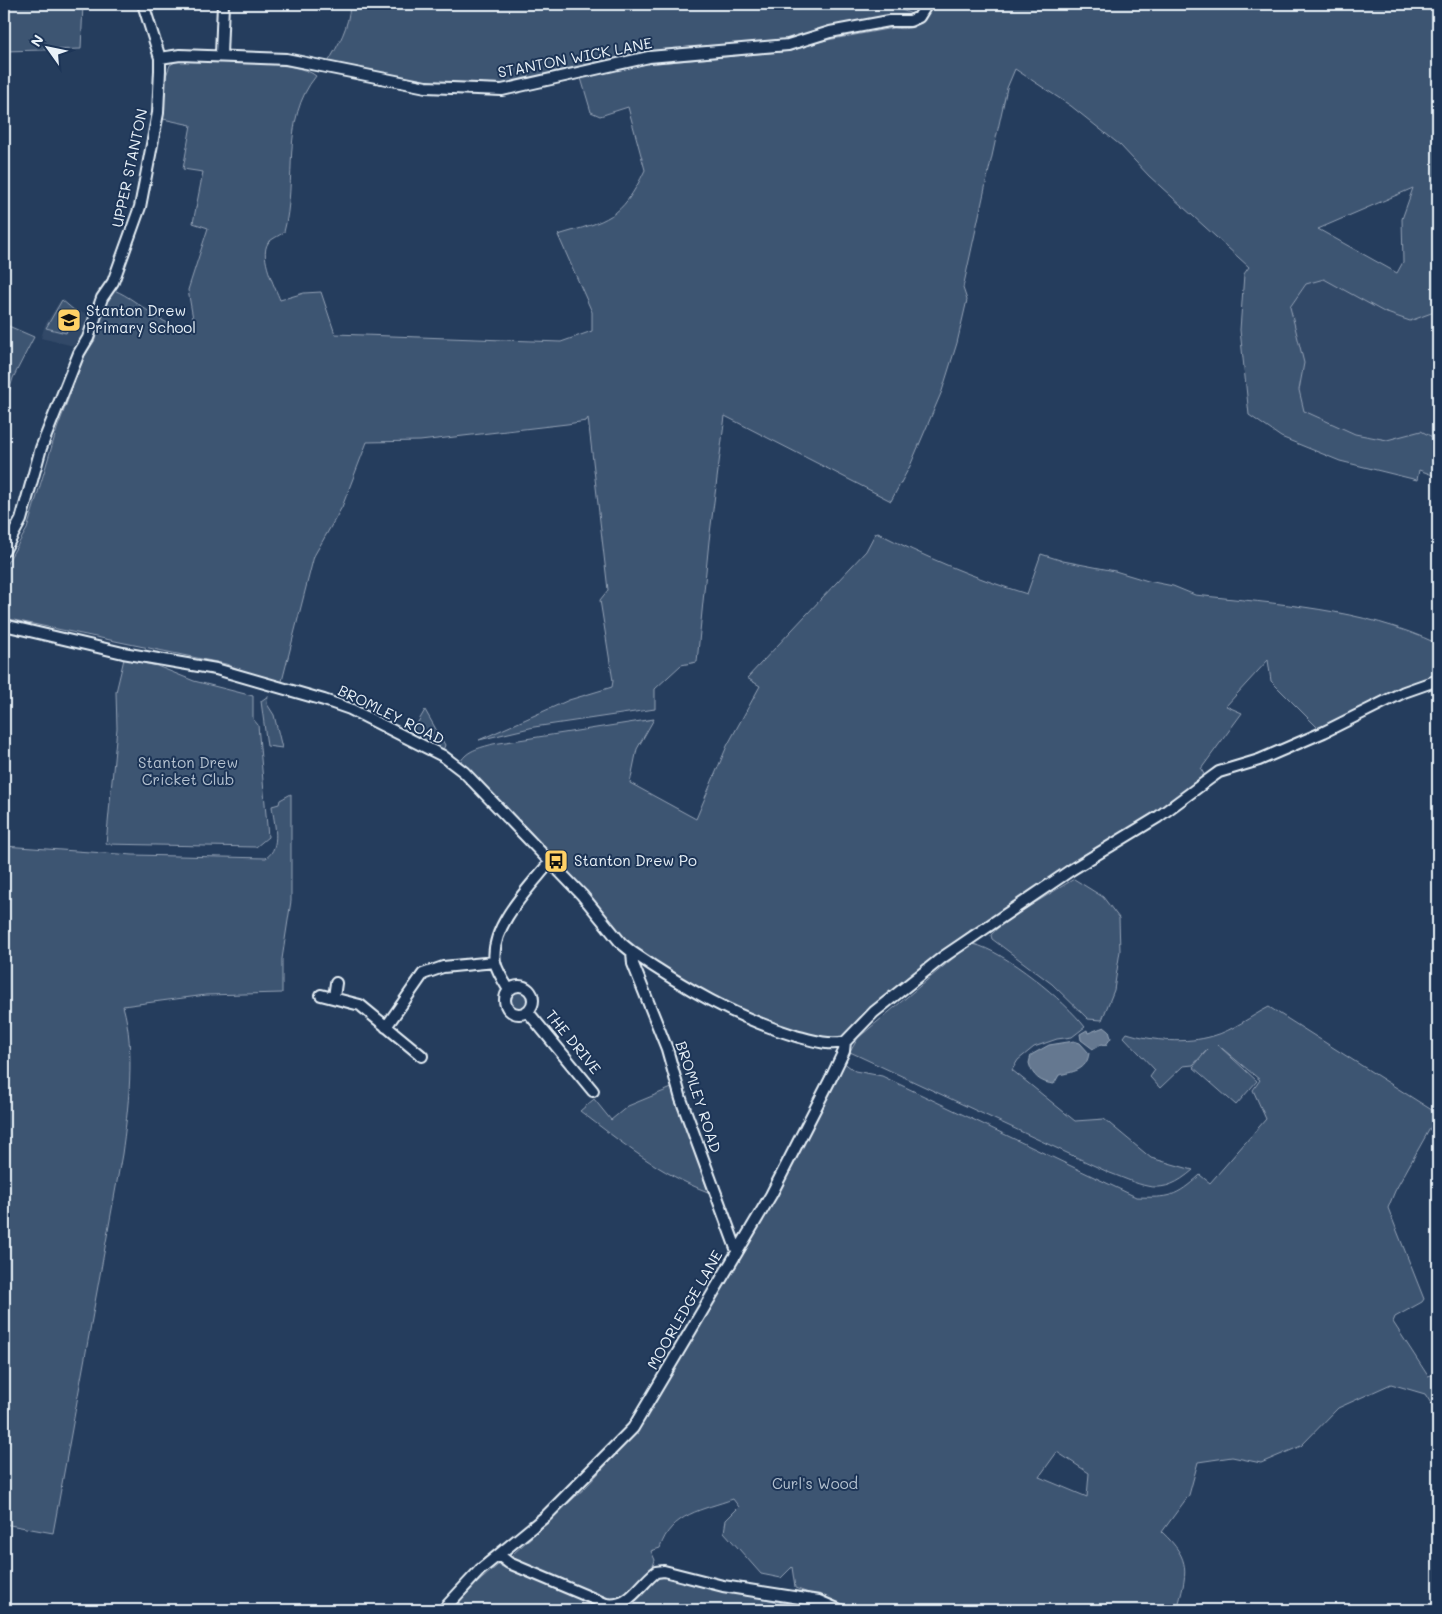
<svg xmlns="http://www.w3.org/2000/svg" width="1442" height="1614" viewBox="0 0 1442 1614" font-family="Mali,sans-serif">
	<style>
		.built { fill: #334a68 }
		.green { fill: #3e5472; stroke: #93a2b5; fill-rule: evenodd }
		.water { fill: #657890; stroke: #99a8ba }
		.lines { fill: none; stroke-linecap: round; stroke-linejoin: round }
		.street-casing { stroke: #e8f1f8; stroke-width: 14 }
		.street { stroke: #1d3557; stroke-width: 10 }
		.labels { text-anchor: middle; stroke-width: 4; stroke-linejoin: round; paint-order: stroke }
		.street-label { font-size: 15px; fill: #e8f1f8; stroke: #1d3557 }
		.poi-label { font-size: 15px; fill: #e8f1f8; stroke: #1d3557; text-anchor: start }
		.park-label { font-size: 15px; fill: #b5c2d0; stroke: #1d3557 }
	</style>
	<rect width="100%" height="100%" fill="#253d5d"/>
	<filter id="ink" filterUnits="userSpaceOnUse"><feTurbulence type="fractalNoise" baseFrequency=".02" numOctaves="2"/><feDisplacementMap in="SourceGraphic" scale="10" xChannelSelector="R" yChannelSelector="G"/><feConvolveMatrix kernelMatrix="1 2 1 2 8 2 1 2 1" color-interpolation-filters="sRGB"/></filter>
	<g filter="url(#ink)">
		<path class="built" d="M1324 279 1384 312H1434L1438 302V440L1421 431 1387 440 1355 434 1304 411 1299 390 1304 363 1290 307 1306 284Z
			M62 300 73 309 91 315 88 329 78 347 41 338 45 325 60 301Z"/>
		<path class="green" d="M4 4H83L81 49 4 51Z
			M350 4H885L915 15 783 43 645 54 499 86 428 83 327 64C339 44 349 27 350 4Z
			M933 4H1438V193L1434 191 1438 215V302L1434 312 1410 321 1384 312 1324 279 1306 284 1290 307 1304 363 1299 390 1304 411 1355 434 1387 440 1421 431 1438 440V477L1419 470 1417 480 1340 461 1281 437 1249 415 1240 330 1244 274 1249 267 1149 176 1120 145 1071 106 1015 69 1007 88 963 288 967 300 957 343 942 391 910 466 891 501 725 416 709 541 697 662 681 665 655 689V709L534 727 479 740 569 700 612 687 613 681 600 600 608 590 588 418 586 421 567 424 420 441 367 442 342 507 314 556 281 685 226 664 4 618V568L27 529 57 429 84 357 95 340 101 312 114 290C143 302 161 329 195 330L188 290 208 228 193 223 203 172 183 169 191 125 163 119 166 76 170 65 180 59C208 61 299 60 316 76 280 120 298 180 284 232 279 236 271 239 268 243 259 257 275 287 280 300L304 293 321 292 335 334 561 342 592 331V312L558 235C608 220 621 220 645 170L628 107 600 116 591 112 581 78 646 64 791 51 822 41 893 28C917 31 921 24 933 4ZM1413 188 1402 219 1403 262 1397 273 1318 229Z
			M62 300 75 311 66 333 46 328Z
			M4 324 34 337 13 378 4 409Z
			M876 532C925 557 974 578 1027 594L1041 554 1063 561 1115 571 1148 581 1173 586 1195 595C1278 604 1362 608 1438 644V676L1321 731 1271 681 1268 660 1226 706 1242 713 1201 769 1205 776 1154 814 979 928H973L860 1019C852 1027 845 1038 833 1039 795 1044 653 970 625 942 610 926 596 906 582 889 558 861 533 834 507 808 491 793 477 777 459 765 465 750 480 748 493 744L654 719 637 749 630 783 696 819 727 746 760 686 747 678 866 551Z
			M124 659 157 666 194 681 253 696V719L258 725 268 837 256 847 106 844 117 728 116 692Z
			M268 696 267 704 274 715 282 748 267 746 261 701Z
			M425 710 445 745 442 753 410 736Z
			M291 794V901L282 959V993L206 995 123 1006C136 1050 128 1110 122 1154L53 1533 4 1524V846L133 855 266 858C282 847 274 823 272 806L279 804 280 800Z
			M1074 879 1103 897 1119 918 1120 951 1114 990 1102 1020 1088 1019 1052 984 992 939 991 935 1002 923Z
			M973 944C1005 951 1065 1001 1085 1027L1072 1037 1057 1039 1034 1047 1018 1060 1012 1070 1075 1121 1104 1119 1151 1158 1193 1170C1161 1198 1145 1186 1110 1173L850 1052 858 1038 963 950Z
			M509 1000a10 10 0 1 1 20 0a10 10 0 1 1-20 0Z
			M1269 1007 1438 1114 1395 1191 1388 1208 1424 1299 1422 1302 1395 1317 1393 1322 1428 1376 1438 1373V1414L1425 1394 1391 1384 1338 1408 1301 1446 1261 1463 1232 1457 1198 1462 1189 1495 1162 1532C1192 1560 1187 1573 1177 1610H854L795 1588 792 1567 781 1578 761 1574 724 1532 726 1520 739 1507 733 1499C703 1510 671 1513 660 1548L651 1551 655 1560 652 1569 636 1588 623 1600 611 1602 513 1559V1554L586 1487 639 1429 771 1204 843 1062 855 1071 882 1076 1136 1197C1169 1198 1176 1197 1200 1175L1210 1183 1266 1119 1253 1090 1260 1080 1218 1045 1257 1081 1236 1105 1193 1067 1208 1049 1193 1065 1183 1066 1160 1088 1150 1077 1155 1070 1124 1037 1127 1033C1152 1041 1187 1044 1213 1036 1232 1031 1251 1016 1269 1007ZM1057 1452 1089 1473 1087 1497 1039 1477Z
			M674 1087 708 1192C660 1174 621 1142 580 1111L594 1099 611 1120 628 1106Z
			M498 1565 594 1605 609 1610H452L476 1584Z
			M662 1576 792 1605 799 1602 797 1610H622C639 1603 646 1585 662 1576Z"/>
		<path class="water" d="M1104 1027 1109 1031 1111 1038 1106 1045 1102 1044 1093 1049 1081 1040 1080 1034 1087 1030 1088 1033Z
			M1074 1041 1080 1043 1089 1053C1087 1071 1072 1072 1059 1075L1054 1084C1041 1083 1032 1076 1029 1063L1031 1055 1049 1045Z"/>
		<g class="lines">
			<g class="street-casing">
				<path id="street" d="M221 55 223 4
					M160 58 180 55 286 59 426 87 502 90 649 57 788 45 830 32 889 21H910L919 17 927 4
					M4 551 21 520 41 448 79 353 88 338 102 298 113 282 140 207 158 113 160 70V58L143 4
					M4 625 123 653 216 669 324 700 350 709 443 756 464 772 582 895 621 943 632 952 633 964 667 1049 681 1099 737 1251
					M632 952C683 987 736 1018 796 1036 811 1040 828 1046 845 1042
					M505 1000a14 14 0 1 1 28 0a14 14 0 1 1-28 0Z
					M509 990C504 982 497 971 495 962 489 927 530 887 550 862
					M321 995 360 1005 422 1056
					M334 997 336 983
					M528 1012 593 1091
					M386 1027 423 974 443 967 495 962
					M845 1042 874 1012 943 957 1071 870 1158 817 1212 777 1219 772 1259 760 1324 732 1404 692 1438 680
					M499 1555 509 1563 606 1604C630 1608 639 1585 656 1572L664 1571 723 1586 819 1601 840 1610
					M443 1610 480 1570 546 1516 633 1428 771 1195 833 1074 844 1051 845 1042"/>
			</g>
			<use href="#street" class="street"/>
		</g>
	</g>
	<defs>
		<g id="school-square" transform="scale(1.25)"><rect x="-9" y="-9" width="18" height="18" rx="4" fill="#ffd166" stroke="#1d3557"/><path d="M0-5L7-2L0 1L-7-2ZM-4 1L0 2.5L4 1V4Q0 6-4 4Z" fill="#111"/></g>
		<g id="bus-square" transform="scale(1.25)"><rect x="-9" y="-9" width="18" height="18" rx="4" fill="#ffd166" stroke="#1d3557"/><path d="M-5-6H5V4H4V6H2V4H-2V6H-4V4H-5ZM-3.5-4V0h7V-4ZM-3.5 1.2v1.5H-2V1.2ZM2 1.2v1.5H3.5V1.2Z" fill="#111"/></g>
	</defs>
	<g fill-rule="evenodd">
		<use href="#school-square" x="69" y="320"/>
		<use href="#bus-square" x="556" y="861"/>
	</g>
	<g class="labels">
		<g class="street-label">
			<text transform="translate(575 58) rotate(-11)" y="5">STANTON WICK LANE</text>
			<text transform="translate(130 168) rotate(-78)" y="5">UPPER STANTON</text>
			<text transform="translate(391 715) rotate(26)" y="5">BROMLEY ROAD</text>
			<text transform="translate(573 1042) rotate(51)" y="5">THE DRIVE</text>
			<text transform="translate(698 1097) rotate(72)" y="5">BROMLEY ROAD</text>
			<text transform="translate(685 1310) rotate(-60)" y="5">MOORLEDGE LANE</text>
		</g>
		<g class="poi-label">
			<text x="86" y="316">Stanton Drew<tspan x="86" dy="17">Primary School</tspan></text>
			<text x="574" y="866">Stanton Drew Po</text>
		</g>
		<g class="park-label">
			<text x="188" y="768">Stanton Drew<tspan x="188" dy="17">Cricket Club</tspan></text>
			<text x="815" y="1489">Curl's Wood</text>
		</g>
	</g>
	<rect width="1442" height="1614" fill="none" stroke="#1d3557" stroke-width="20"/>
	<rect x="10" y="10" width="1422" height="1594" fill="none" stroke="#e8f1f8" stroke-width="2" filter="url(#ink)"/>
	<g transform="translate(48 48) rotate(303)" stroke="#1d3557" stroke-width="4" paint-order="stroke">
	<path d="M0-4L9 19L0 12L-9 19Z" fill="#e8f1f8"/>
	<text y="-8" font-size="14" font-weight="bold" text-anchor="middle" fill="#e8f1f8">N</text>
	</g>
</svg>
